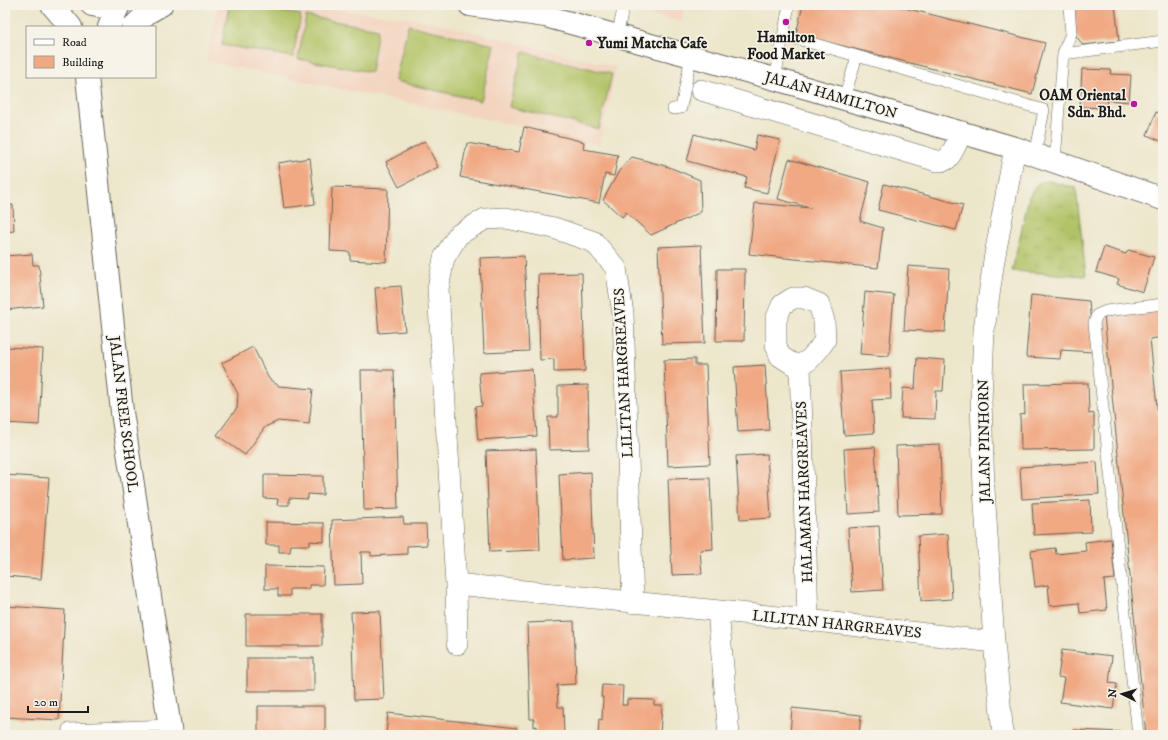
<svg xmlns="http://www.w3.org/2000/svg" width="1168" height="740" viewBox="0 0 1168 740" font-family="'IM FELL DW Pica',serif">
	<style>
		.built { fill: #f3d4bf }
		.grass { fill: url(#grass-tufts); stroke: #667041 }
		.garden { fill: #b1c366; stroke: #667041 }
		.building { fill: #f1a984 }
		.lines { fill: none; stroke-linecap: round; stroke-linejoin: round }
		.lane-casing { stroke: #656359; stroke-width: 12 }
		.street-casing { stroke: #656359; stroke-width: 22 }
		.secondary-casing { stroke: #656359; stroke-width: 24 }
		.lane { stroke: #fff; stroke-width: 11 }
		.street { stroke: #fff; stroke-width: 21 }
		.secondary { stroke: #fff; stroke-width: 22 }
		.poi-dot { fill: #b5179e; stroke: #f7f3e8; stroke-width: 1.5 }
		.labels { text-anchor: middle; stroke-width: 3; stroke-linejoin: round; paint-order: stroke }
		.poi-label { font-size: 15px; font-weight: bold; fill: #1c1c1c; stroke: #f7f3e8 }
		.street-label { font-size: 15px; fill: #1c1c1c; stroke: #f7f3e8 }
	</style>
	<defs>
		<pattern id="grass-tufts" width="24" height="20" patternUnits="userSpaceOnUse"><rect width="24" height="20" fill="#b1c366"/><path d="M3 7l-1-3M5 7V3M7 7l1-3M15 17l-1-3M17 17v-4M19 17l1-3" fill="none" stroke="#98a758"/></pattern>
	</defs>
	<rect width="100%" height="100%" fill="#f7f3e8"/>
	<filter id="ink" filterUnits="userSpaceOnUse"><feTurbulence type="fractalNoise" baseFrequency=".025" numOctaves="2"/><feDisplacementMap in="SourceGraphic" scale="8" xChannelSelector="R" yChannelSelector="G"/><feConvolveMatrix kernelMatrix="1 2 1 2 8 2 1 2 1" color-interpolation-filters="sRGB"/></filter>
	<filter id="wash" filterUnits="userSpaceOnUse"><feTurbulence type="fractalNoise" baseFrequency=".012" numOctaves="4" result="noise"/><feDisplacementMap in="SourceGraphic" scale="16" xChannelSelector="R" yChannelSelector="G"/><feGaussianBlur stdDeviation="0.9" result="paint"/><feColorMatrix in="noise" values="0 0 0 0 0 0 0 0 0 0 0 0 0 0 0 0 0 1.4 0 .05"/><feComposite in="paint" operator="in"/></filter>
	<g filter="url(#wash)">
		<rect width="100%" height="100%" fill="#ece6ca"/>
		<path class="built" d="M218 5H302L423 20 616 67 600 145 524 127 206 61Z
			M613 5H684L682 22 624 8Z"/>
		<path class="grass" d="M1049 181 1076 188 1086 276 1012 271 1029 197 1036 185 1041 182Z"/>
		<path class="garden" d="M229 5H242L301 15 293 57 222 45Z
			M306 16 378 29 371 72 298 59Z
			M408 25 494 45 481 101 395 81Z
			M523 52 612 74 599 129 509 107Z"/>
		<g id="blocks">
			<path class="building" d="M803 5H893L1045 43 1032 94 796 34Z
				M1073 5H1115L1119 41 1083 45 1076 36Z
				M1082 69 1111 70 1110 74 1131 75 1129 102 1107 100 1106 108 1080 107Z
				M1156 112 1163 115V142L1147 135Z
				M524 127 584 142 583 149 618 155 614 176 605 174 599 203 460 177 467 143 519 152Z
				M694 134 754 150 757 135 780 140 767 193 744 188 747 177 687 161Z
				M425 141 438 167 399 187 386 162Z
				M632 157 669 167 700 180 701 212 651 235 626 212 622 217 603 200 619 171Z
				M310 158 315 204 284 208 278 163Z
				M789 159 870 182 860 221 883 228 878 268 749 254 755 203 811 208 778 199Z
				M884 184 963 205 956 230 878 210Z
				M332 187 388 189 386 262 350 260V252L330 251Z
				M5 205H13L14 231 5 232Z
				M701 245 705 343 662 344 658 247Z
				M1104 247 1126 254 1128 250 1154 257 1143 292 1117 284 1119 279 1096 272Z
				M32 254 33 265H39L43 306 5 310V256Z
				M524 256 529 351 484 353 480 258Z
				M908 266 949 269 945 332 904 330Z
				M717 269H745L744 341H716Z
				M582 273 585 371 554 372V359L540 360 538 274Z
				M401 286 405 331 379 333 375 288Z
				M865 292 894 295 889 356 860 354Z
				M1031 295 1089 301 1093 352 1061 350 1060 359 1026 357Z
				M1163 308V337L1150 339 1163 465V735H1146L1104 315Z
				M5 347 43 349 39 425 5 423Z
				M253 347 269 379 279 386 313 389 309 424 278 421 265 427 245 455 217 435 237 408 238 394 222 363Z
				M917 358 945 360 943 391H936L935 419 901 418 903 388 915 389Z
				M695 359V365H706L710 464 668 466 664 360Z
				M765 365 769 430 738 432 734 367Z
				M532 369 537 436 478 440 475 407 482 406 479 373Z
				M890 369 891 399 872 400 874 433 844 435 840 372Z
				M361 370H394L398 509 364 510Z
				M1088 383 1089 414 1094 413V449L1021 450 1020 415 1025 414 1024 384Z
				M588 385 589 449 549 450 548 417H558V386Z
				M940 444 942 514 898 515 896 446Z
				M875 447 879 512 848 514 844 449Z
				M536 449 540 550 490 552 486 451Z
				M767 454 771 518 740 520 736 456Z
				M1097 462 1099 494 1022 499 1020 467Z
				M591 472 594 558 563 560 559 474Z
				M5 475 49 478 41 579 5 576Z
				M264 475 323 476V495L308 494V499L289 498V505H277L278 499 264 498Z
				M710 478 713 549 700 550 702 574 672 575 668 479Z
				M1090 500 1091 532 1034 535 1032 503Z
				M403 517 404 524H426L427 545 407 546V554L371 556V552H361L362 584 334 585 332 520Z
				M266 522 324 523V542L310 541V545H291L290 552H279V545H266Z
				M879 526 883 590 852 592 848 528Z
				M948 534 952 599 921 601 918 536Z
				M1111 539 1115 579 1104 580 1107 610 1080 613 1079 603 1050 606 1048 585 1035 587 1031 551 1055 548 1056 554 1086 551 1085 542Z
				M265 566 324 567 323 585H309V589H290V596H278V589H265Z
				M5 606 65 610 59 720 5 717Z
				M380 611 384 699 354 700 351 612Z
				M246 614H322V646H246Z
				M574 621 576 684 557 685 558 707H563L564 735 537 734V726L534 727V719H530L527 623Z
				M1062 650 1112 656 1109 683 1117 684 1113 709 1060 702 1064 678 1058 677Z
				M247 658H314V691H247Z
				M602 685 623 686 622 705H627V699L654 700V705H662L660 735H598L599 719 602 720 603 697H601Z
				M258 706H325V735H258Z
				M792 708 861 715 859 735H790Z
				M388 713 517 728 516 735H386Z
				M1074 730 1125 732V735H1074Z"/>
		</g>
	</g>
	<g filter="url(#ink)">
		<use href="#blocks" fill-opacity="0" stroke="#656359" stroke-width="1"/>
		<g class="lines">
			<g class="lane-casing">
				<path id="lane" d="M784 35 1044 110 1035 155
					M617 36 624 5
					M1063 54 1163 41
					M775 79 789 5
					M844 99 857 56
					M673 109 681 108 691 56
					M1055 161 1063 54 1066 45 1071 34 1069 5
					M68 729 169 725
					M1138 735 1094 323 1097 315 1106 311 1163 304"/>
			</g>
			<g class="street-casing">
				<path id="street" d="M701 90 937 161C941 161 944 161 947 159 953 154 958 139 962 132
					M793 298H804L819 304 824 321 825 340 818 350 809 360 800 365 791 363 780 356 776 345V320L782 305Z
					M800 365 808 620
					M456 584 808 620 994 642
					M718 611 729 735
					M457 644 456 584 438 289 444 258 458 235 485 219 506 218 554 228 594 242 616 268 623 314 633 603
					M1003 735 994 642 984 489 981 402 984 330 994 260 1015 148"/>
			</g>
			<g class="secondary-casing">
				<path id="secondary" d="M52 5 71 27
					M92 5 103 7 110 5
					M470 5 545 16 775 79 1015 148 1163 199
					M109 27 119 5
					M133 27 147 13 161 5
					M87 77 122 412 171 735"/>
			</g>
			<use href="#lane" class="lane"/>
			<use href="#street" class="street"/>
			<use href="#secondary" class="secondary"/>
		</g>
	</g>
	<g class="poi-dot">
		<circle cx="786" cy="22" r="4"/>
		<circle cx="589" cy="43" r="4"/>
		<circle cx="1134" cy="104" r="4"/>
	</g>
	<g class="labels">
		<g class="poi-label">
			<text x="786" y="42">Hamilton<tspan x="786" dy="17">Food Market</tspan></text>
			<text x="597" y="48" text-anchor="start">Yumi Matcha Cafe</text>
			<text x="1126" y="100" text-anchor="end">OAM Oriental<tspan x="1126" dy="17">Sdn. Bhd.</tspan></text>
		</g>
		<g class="street-label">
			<text transform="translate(831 95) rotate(16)" y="5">JALAN HAMILTON</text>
			<text transform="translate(623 373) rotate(-93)" y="5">LILITAN HARGREAVES</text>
			<text transform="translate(124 414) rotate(83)" y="5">JALAN FREE SCHOOL</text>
			<text transform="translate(984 441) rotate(-91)" y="5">JALAN PINHORN</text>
			<text transform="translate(804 492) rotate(-92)" y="5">HALAMAN HARGREAVES</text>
			<text transform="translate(837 624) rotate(6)" y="5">LILITAN HARGREAVES</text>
		</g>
	</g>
	<rect width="1168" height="740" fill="none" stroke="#f7f3e8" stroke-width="20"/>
	<rect x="26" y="26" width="130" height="52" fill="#f7f3e8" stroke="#9f9d96"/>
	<rect x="34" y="39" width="20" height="6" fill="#ffffff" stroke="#9f9d96"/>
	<text x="62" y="46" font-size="12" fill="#1c1c1c">Road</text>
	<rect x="34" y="56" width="20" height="12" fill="#f1a984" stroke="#9f9d96"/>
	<text x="62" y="66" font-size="12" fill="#1c1c1c">Building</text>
	<g transform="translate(1122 694) rotate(275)" stroke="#f7f3e8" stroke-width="3" paint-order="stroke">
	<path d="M0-3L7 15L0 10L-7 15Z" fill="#1c1c1c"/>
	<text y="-6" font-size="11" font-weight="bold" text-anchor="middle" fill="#1c1c1c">N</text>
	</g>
	<path d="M28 706v6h60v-6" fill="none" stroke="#1c1c1c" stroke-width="2"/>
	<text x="34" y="706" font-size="12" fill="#1c1c1c" stroke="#f7f3e8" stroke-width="3" paint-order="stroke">20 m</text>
</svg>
